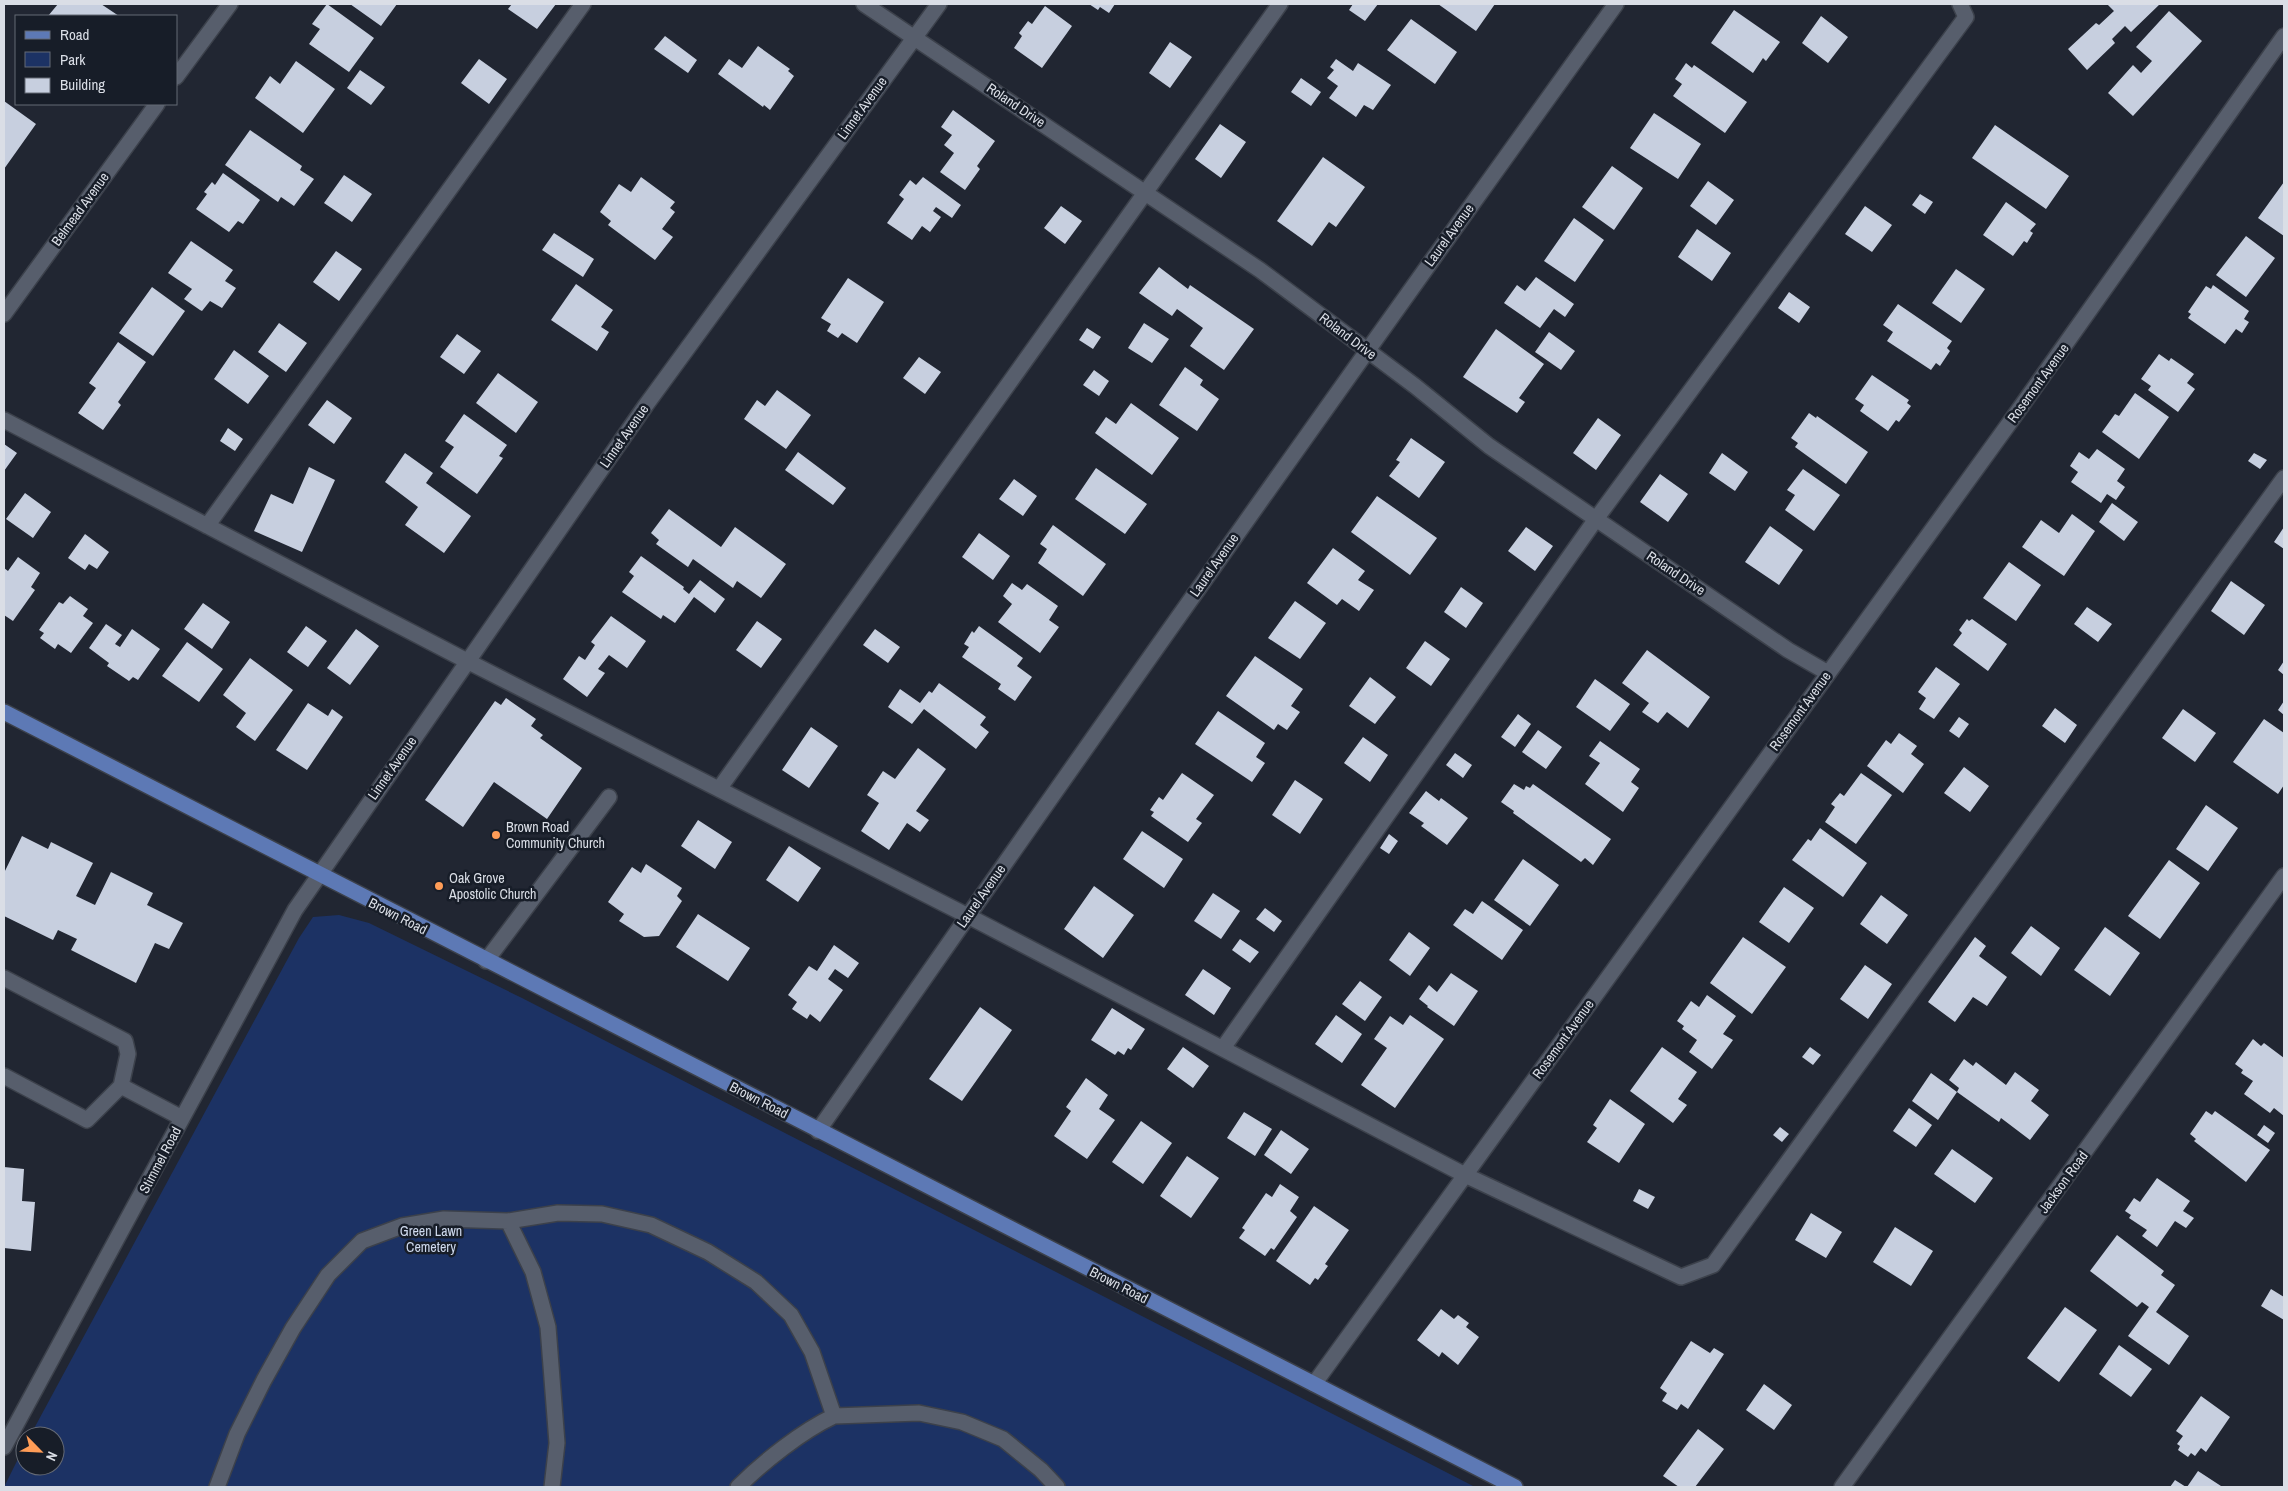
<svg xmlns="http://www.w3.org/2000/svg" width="2288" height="1491" viewBox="0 0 2288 1491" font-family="'Archivo Narrow',sans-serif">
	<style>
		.green { fill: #1c3264 }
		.building { fill: #c7cfdf }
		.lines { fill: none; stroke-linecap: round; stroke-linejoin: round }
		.minor-casing { stroke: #3c414b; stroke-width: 18 }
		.major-casing { stroke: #3c414b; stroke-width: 18 }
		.minor { stroke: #575e6c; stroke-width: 15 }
		.major { stroke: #5d79b5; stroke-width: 15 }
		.poi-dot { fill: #fe9c57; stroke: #171d28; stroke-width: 2 }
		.labels { text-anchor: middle; stroke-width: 5; stroke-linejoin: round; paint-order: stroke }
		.street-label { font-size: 14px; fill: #dadee6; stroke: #171d28 }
		.poi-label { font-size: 14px; fill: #dadee6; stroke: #171d28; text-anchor: start }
		.park-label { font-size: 14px; fill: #ced9ed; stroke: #171d28 }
	</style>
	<rect width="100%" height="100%" fill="#212632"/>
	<path class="green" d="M339 915 369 923 522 998 1475 1487H4L25 1445V1466H55V1436H30L299 938 313 917Z"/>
	<path class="building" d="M58 4H101L119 16H48Z
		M327 4 374 38 349 72 309 44 320 29 312 24Z
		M350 4H397L381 26Z
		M512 4H556L537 29 508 9Z
		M1089 4H1115L1109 13 1100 7 1098 10Z
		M1353 4H1378L1365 21 1349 10Z
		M1438 4H1495L1476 31Z
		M2107 4H2160L2131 32 2125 26 2112 39 2115 43 2087 70 2068 49 2096 23 2099 25 2114 11Z
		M1045 6 1072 26 1042 68 1014 48 1022 36 1019 33 1028 21 1032 24Z
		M1734 10 1780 42 1766 61 1763 58 1753 73 1711 43Z
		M2169 11 2202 41 2133 116 2108 93 2133 65 2141 73 2152 61 2136 47Z
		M1821 16 1848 37 1828 63 1802 43Z
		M1411 19 1457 52 1435 84 1387 50Z
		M665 36 697 60 688 73 654 49Z
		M1170 42 1192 57 1170 88 1149 73Z
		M758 46 790 69 788 71 794 76 770 110 764 105 763 107 718 74 729 59 742 68Z
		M479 59 507 79 489 104 461 83Z
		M1336 59 1353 71 1358 63 1391 85 1373 110 1364 105 1356 117 1329 98 1338 86 1327 78 1334 70 1330 67Z
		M296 61 335 89 303 133 255 98 270 76 280 84Z
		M1686 63 1692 68 1694 65 1747 102 1725 133 1673 96 1682 84 1675 79Z
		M360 70 385 87 371 105 347 88Z
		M1301 78 1321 92 1311 106 1291 92Z
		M4 101 36 124 4 169Z
		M953 110 995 141 977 166 980 169 965 190 940 172 954 153 944 145 952 135 941 127Z
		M1654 113 1701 144 1678 179 1630 148Z
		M1220 124 1246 142 1221 178 1195 159Z
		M1995 125 2069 176 2046 209 1972 158Z
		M250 130 302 166 300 170 314 179 294 206 281 197 278 202 225 165Z
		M1323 157 1365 187 1336 227 1329 222 1312 246 1277 221Z
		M1612 166 1643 188 1614 230 1582 207Z
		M223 173 260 200 243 224 238 221 229 232 196 209 207 194 204 192 212 182 215 185Z
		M344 175 372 194 352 222 324 203Z
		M641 177 675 202 670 208 675 212 662 229 673 237 655 260 608 225 611 221 600 212 619 184 631 192Z
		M923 177 961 205 952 218 936 207 933 211 941 217 930 232 922 226 912 240 887 223 904 199 899 195 910 180 916 185Z
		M1708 181 1734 200 1716 225 1690 206Z
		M2284 182V236L2258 218Z
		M1920 194 1933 202 1925 214 1912 205Z
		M2006 202 2036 224 2030 231 2033 233 2027 243 2024 241 2013 256 1983 235Z
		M1061 206 1082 221 1065 244 1044 228Z
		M1865 206 1892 225 1872 252 1845 234Z
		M1574 218 1604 240 1575 282 1544 261Z
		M1697 229 1731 253 1712 281 1678 257Z
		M554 233 594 259 583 277 542 250Z
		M2246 236 2275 258 2246 297 2216 275Z
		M191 241 233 270 225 281 236 288 222 308 210 301 202 311 200 310 184 299 192 289 168 273Z
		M336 251 362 269 339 301 313 282Z
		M1159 267 1188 289 1190 285 1254 329 1224 370 1190 346 1203 328 1177 309 1172 316 1139 293Z
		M1956 269 1985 289 1961 323 1932 303Z
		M1536 277 1574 304 1565 317 1554 309 1540 328 1504 303 1517 285 1525 291Z
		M848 278 884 302 857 343 842 333 838 338 827 331 831 324 821 318Z
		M576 284 613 310 601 327 609 332 597 351 551 320Z
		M2213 285 2249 311 2244 319 2249 322 2242 333 2236 329 2225 344 2188 318 2191 314 2188 312 2206 286 2211 289Z
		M152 287 185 311 153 356 119 333Z
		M1789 292 1810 307 1799 323 1778 308Z
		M1898 304 1952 341 1947 348 1950 351 1940 366 1936 363 1931 370 1887 341 1893 332 1883 325Z
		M279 323 307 343 286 372 258 352Z
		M1144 323 1169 339 1152 363 1128 348Z
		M1087 328 1101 337 1093 349 1079 340Z
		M1496 329 1544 364 1519 398 1525 402 1517 413 1463 377Z
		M1549 332 1575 351 1561 370 1535 352Z
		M457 334 481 351 464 374 440 357Z
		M118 342 146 362 118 402 121 405 103 430 78 413 96 388 89 383Z
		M234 350 269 376 248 404 214 379Z
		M2159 354 2169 361 2171 358 2194 374 2187 383 2195 389 2178 412 2148 390 2151 386 2141 379Z
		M919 357 941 372 925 394 903 378Z
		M1185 367 1203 380 1200 385 1219 399 1197 431 1159 405Z
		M1094 370 1109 381 1099 396 1083 385Z
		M498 373 538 402 516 433 476 403Z
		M1872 375 1909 400 1907 403 1911 406 1899 422 1896 420 1888 431 1860 411 1864 405 1855 399Z
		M777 390 811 415 786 449 744 419 757 400 765 406Z
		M2135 393 2169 417 2139 459 2102 432 2115 414 2119 416Z
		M327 400 352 418 334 444 308 425Z
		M1131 403 1179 438 1152 475 1095 433 1106 417 1116 424Z
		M1809 413 1816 418 1817 416 1868 452 1846 484 1795 447 1798 443 1791 438Z
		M464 414 507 445 499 456 503 458 477 494 440 467 454 447 445 441Z
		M1598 418 1621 435 1596 470 1573 453Z
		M228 428 243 439 235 451 220 441Z
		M1411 438 1445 462 1419 498 1389 476 1400 462 1396 460Z
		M4 444 17 453 4 471Z
		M2097 449 2125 469 2117 481 2125 487 2116 500 2107 494 2101 503 2071 482 2078 472 2070 466 2079 452 2089 459Z
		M798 452 846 488 833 505 785 470Z
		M405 453 433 473 426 483 471 516 444 553 405 525 418 507 385 482Z
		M1722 453 1748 472 1735 491 1709 473Z
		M2254 453 2267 460 2260 469 2248 461Z
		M309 467 335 480 302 552 254 531 271 494 293 504Z
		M1096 468 1147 504 1125 534 1075 499Z
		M1803 469 1840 495 1814 531 1785 510 1795 495 1787 490Z
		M1660 474 1688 494 1668 522 1640 502Z
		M1014 479 1037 496 1023 516 999 499Z
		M25 493 51 512 33 538 6 519Z
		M1377 496 1437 538 1410 575 1351 532Z
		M2112 503 2138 522 2124 541 2099 522Z
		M669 509 721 547 735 527 786 564 761 598 737 581 733 588 693 559 688 567 656 544 659 540 651 533Z
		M2072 514 2095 531 2064 576 2022 547 2041 520 2059 533Z
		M1053 525 1106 564 1083 596 1038 563 1047 549 1040 544Z
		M1770 526 1803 550 1779 585 1745 562Z
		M1526 527 1553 546 1535 571 1508 551Z
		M2284 527V549L2274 542Z
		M979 533 1010 556 993 580 962 557Z
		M85 534 109 552 97 569 89 564 85 570 68 558Z
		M1333 548 1365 571 1358 580 1374 590 1359 611 1342 599 1337 605 1307 583Z
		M641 556 684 587 683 589 689 594 700 580 725 599 715 613 694 597 675 623 663 615 661 619 622 592 634 576 629 572Z
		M18 557 40 573 31 587 35 590 13 621 4 615V568L8 571Z
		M2009 562 2041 585 2016 621 1983 598Z
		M2231 581 2265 605 2244 635 2211 611Z
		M1012 583 1022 590 1027 584 1058 606 1049 620 1059 627 1040 653 998 622 1012 604 1003 596Z
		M1461 587 1483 603 1466 628 1444 612Z
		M70 596 88 609 83 616 93 623 71 653 58 644 55 649 40 638 44 633 39 630 59 602 63 604Z
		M1295 601 1326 623 1300 659 1268 638Z
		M203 603 230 622 212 649 184 629Z
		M2087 607 2112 624 2098 642 2074 624Z
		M611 616 646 641 627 668 609 655 598 669 605 673 587 697 563 679 579 656 585 660 595 645 591 642Z
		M1967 619 1969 621 1972 619 2007 644 1988 671 1953 645 1962 633 1959 630Z
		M757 621 782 639 761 668 736 650Z
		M106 624 122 635 115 644 120 647 132 629 160 649 138 680 133 677 129 681 107 666 109 663 89 648Z
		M306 626 327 641 308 667 287 652Z
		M979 626 1023 658 1017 666 1032 677 1015 701 998 689 1001 684 962 657 969 647 964 644 972 631 974 633Z
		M356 629 379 646 350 685 327 668Z
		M875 629 900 647 888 663 863 645Z
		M1425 641 1450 659 1431 686 1406 668Z
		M187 642 223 669 199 702 162 676Z
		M1647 650 1710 697 1688 728 1667 712 1658 723 1642 712 1649 703 1622 683Z
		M1255 656 1303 689 1291 706 1300 712 1287 730 1278 724 1274 730 1226 696Z
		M250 658 293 690 255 741 236 727 246 713 223 695Z
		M2284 661V675L2278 670Z
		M1936 667 1960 684 1934 719 1919 709 1926 698 1918 692Z
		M1370 677 1396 697 1375 724 1349 706Z
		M1595 679 1630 704 1610 731 1576 707Z
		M939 683 986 717 980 725 989 732 976 749 924 709 912 724 888 707 900 689 920 703 929 691 932 693Z
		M506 698 536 719 531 726 543 735 540 738 582 768 547 819 494 782 463 827 425 800 495 701 501 705Z
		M2284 701V715L2278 710Z
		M308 703 328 716 332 709 343 717 307 770 276 750Z
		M2055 708 2077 725 2065 743 2042 726Z
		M2183 709 2216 733 2195 762 2162 738Z
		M1218 711 1265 743 1256 757 1265 763 1252 782 1195 744Z
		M1518 714 1531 724 1515 747 1501 737Z
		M1959 717 1969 724 1959 738 1949 731Z
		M2264 719 2284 733V785L2278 794 2233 762Z
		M811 727 838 746 809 788 782 770Z
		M1538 730 1562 747 1546 769 1522 752Z
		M1899 733 1917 746 1911 754 1924 764 1903 793 1867 766 1886 740 1891 744Z
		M1363 737 1388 755 1370 782 1344 763Z
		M1600 741 1640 769 1631 782 1639 788 1623 812 1585 784 1600 763 1589 756Z
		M918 748 946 769 916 811 929 820 920 832 907 823 889 850 861 831 879 803 867 795 883 771 895 779Z
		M1455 753 1472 765 1463 778 1446 765Z
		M1964 767 1989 786 1970 812 1944 793Z
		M1182 773 1214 795 1196 819 1202 823 1188 842 1151 816 1154 812 1150 810 1159 797 1163 800Z
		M1861 773 1892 795 1856 844 1825 822 1835 807 1831 804 1840 793 1844 796Z
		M1295 780 1323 799 1300 834 1272 815Z
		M1514 784 1524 790 1526 786 1530 788 1533 784 1611 839 1593 865 1585 858 1581 862 1513 813 1514 811 1501 802Z
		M1426 791 1439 801 1441 798 1468 818 1447 845 1421 826 1424 823 1409 813Z
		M2206 805 2238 828 2208 871 2176 849Z
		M698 820 732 842 715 869 681 846Z
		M1820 828 1867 863 1843 897 1792 860 1808 839 1811 841Z
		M1142 831 1183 859 1164 888 1123 859Z
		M1389 834 1398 841 1389 854 1380 848Z
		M22 836 48 849 51 842 93 863 76 896 95 905 111 872 153 893 147 905 183 923 169 949 155 943 136 983 71 950 77 939 58 930 53 940 4 916V873Z
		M789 846 821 868 798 902 766 880Z
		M1523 859 1559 885 1530 926 1494 900Z
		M2169 860 2200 883 2160 939 2128 916Z
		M646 864 682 888 677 896 682 901 659 936 644 937 619 921 624 914 608 902 632 867 641 873Z
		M1094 886 1134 915 1103 958 1064 929Z
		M1784 887 1814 908 1789 943 1759 922Z
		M1213 893 1240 911 1221 939 1194 921Z
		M1881 895 1908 915 1887 944 1860 924Z
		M1482 901 1523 930 1502 960 1453 925 1465 909 1473 914Z
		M1265 908 1282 921 1274 932 1256 919Z
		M698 914 750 948 728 981 676 947Z
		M2031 926 2060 948 2041 976 2011 953Z
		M2105 927 2140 953 2110 996 2074 970Z
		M1409 932 1430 948 1410 976 1389 960Z
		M1743 937 1786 967 1752 1014 1710 983Z
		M1975 937 1986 946 1979 956 2007 977 1987 1006 1973 997 1955 1022 1928 1002Z
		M1240 939 1259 952 1250 963 1232 950Z
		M834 945 859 963 848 978 835 969 828 979 843 990 820 1022 810 1014 807 1019 792 1009 797 1002 788 995 809 966 817 971Z
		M1865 965 1892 984 1868 1019 1840 999Z
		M1203 969 1231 988 1214 1015 1185 995Z
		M1451 973 1478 991 1454 1026 1427 1007 1428 1006 1419 999 1429 985 1437 992Z
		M1360 981 1382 997 1365 1021 1342 1004Z
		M1707 995 1736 1016 1723 1034 1733 1040 1712 1069 1689 1052 1697 1040 1682 1029 1684 1026 1677 1021 1691 1001 1699 1007Z
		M980 1007 1012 1030 962 1101 929 1079Z
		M1112 1008 1145 1029 1131 1050 1128 1048 1124 1055 1118 1051 1115 1055 1091 1040Z
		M1336 1015 1362 1034 1342 1063 1315 1044Z
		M1410 1015 1444 1039 1395 1108 1361 1085 1387 1048 1374 1039 1390 1016 1403 1025Z
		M2253 1039 2261 1046 2264 1043 2284 1058V1116L2274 1108 2270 1113 2244 1094 2253 1081 2241 1073 2243 1070 2235 1064Z
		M1183 1047 1209 1066 1193 1088 1167 1069Z
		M1662 1047 1697 1072 1678 1099 1687 1105 1673 1123 1630 1091Z
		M1810 1047 1821 1055 1813 1065 1802 1057Z
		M1964 1059 1973 1066 1976 1062 2006 1085 2015 1072 2039 1090 2031 1101 2049 1115 2030 1140 2001 1118 1999 1122 1957 1092 1959 1088 1949 1080Z
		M1931 1073 1957 1092 1938 1120 1912 1101Z
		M1086 1078 1108 1095 1099 1109 1115 1120 1087 1159 1054 1136 1071 1111 1066 1107Z
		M1610 1099 1645 1124 1619 1163 1587 1142 1597 1128 1593 1125Z
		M1909 1108 1932 1125 1916 1147 1893 1131Z
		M2206 1111 2212 1115 2215 1111 2270 1150 2246 1182 2194 1141 2196 1139 2190 1134Z
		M1244 1112 1272 1129 1255 1156 1227 1138Z
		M1141 1121 1172 1143 1143 1184 1112 1162Z
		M2264 1125 2275 1133 2268 1143 2257 1135Z
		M1780 1127 1789 1134 1782 1142 1773 1135Z
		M1281 1130 1309 1149 1291 1174 1264 1155Z
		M1952 1149 1993 1178 1975 1203 1934 1174Z
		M1187 1156 1219 1178 1191 1218 1160 1196Z
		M4 1167 24 1169 22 1201 35 1202 31 1251 4 1248Z
		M2157 1178 2190 1201 2183 1211 2194 1218 2186 1228 2175 1221 2157 1247 2142 1236 2147 1230 2129 1218 2131 1215 2125 1211 2134 1198 2140 1202Z
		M1280 1184 1299 1197 1290 1211 1297 1217 1274 1250 1271 1248 1265 1256 1239 1238 1245 1230 1242 1228 1266 1193 1272 1197Z
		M1639 1189 1655 1197 1648 1209 1633 1201Z
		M1314 1206 1349 1230 1325 1264 1328 1266 1318 1280 1315 1278 1310 1285 1276 1261Z
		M1811 1213 1842 1232 1826 1258 1795 1240Z
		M1895 1227 1933 1251 1911 1286 1873 1262Z
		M2117 1235 2164 1271 2161 1275 2175 1285 2156 1312 2189 1336 2169 1365 2128 1336 2149 1307 2142 1302 2137 1307 2090 1271Z
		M2271 1289 2284 1297V1320L2261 1306Z
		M2065 1307 2097 1330 2059 1382 2027 1358Z
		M1441 1309 1454 1319 1458 1315 1469 1323 1466 1327 1479 1337 1458 1365 1442 1352 1439 1357 1417 1340Z
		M1691 1341 1710 1353 1714 1348 1724 1354 1688 1409 1681 1404 1677 1410 1662 1401 1667 1393 1660 1388Z
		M2119 1345 2152 1369 2131 1397 2099 1374Z
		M1764 1384 1792 1405 1774 1430 1746 1410Z
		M2201 1396 2230 1417 2206 1452 2201 1448 2195 1456 2191 1453 2188 1457 2178 1450 2180 1446 2177 1444 2183 1436 2176 1431Z
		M1698 1429 1724 1449 1695 1487H1679L1663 1476Z
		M2198 1471 2221 1486 2220 1487H2187Z
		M2175 1480 2186 1487H2170Z"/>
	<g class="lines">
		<g class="minor-casing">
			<path id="minor" d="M864 4 1260 270 1415 386 1489 446 1788 650 1828 673
				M176 77 230 4
				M4 314 157 104
				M4 420 467 661 968 916 1465 1175 1681 1277 1713 1265 2284 478
				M207 526 583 4
				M719 789 1280 4
				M486 961 609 797
				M4 978 125 1041 128 1054 121 1086 87 1120 4 1076
				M1223 1048 1596 519 1966 17 1960 4
				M121 1086 182 1118
				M818 1131C1081 753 1347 377 1616 4
				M508 1221 533 1272 548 1327 557 1443 552 1487
				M1314 1384 2008 425 2284 36
				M4 1447 295 910 646 405 939 4
				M217 1487 237 1434 264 1380 293 1328 328 1275 362 1241 402 1226 444 1219 508 1221 558 1213 602 1214 651 1225 708 1252 756 1282 791 1315 812 1352 834 1416
				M738 1487C763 1462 802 1431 834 1416L919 1413 962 1422 1003 1439 1041 1470 1057 1487
				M1842 1487 2284 876"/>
		</g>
		<g class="major-casing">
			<path id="major" d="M4 712 1515 1487"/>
		</g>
		<use href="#minor" class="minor"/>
		<use href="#major" class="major"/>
	</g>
	<g class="poi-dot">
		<circle cx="496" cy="835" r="5"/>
		<circle cx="439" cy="886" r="5"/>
	</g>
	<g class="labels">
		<g class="street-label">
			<text transform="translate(1016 105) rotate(34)" y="5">Roland Drive</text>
			<text transform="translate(862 108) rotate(-54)" y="5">Linnet Avenue</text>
			<text transform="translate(80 209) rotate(-54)" y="5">Belmead Avenue</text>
			<text transform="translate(1449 235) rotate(-54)" y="5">Laurel Avenue</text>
			<text transform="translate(1348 336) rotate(37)" y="5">Roland Drive</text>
			<text transform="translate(2038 383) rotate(-54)" y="5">Rosemont Avenue</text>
			<text transform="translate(624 436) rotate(-55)" y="5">Linnet Avenue</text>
			<text transform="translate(1214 565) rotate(-55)" y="5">Laurel Avenue</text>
			<text transform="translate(1676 573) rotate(34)" y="5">Roland Drive</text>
			<text transform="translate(1800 711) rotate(-54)" y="5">Rosemont Avenue</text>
			<text transform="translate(392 768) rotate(-55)" y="5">Linnet Avenue</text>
			<text transform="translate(981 896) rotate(-55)" y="5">Laurel Avenue</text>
			<text transform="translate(398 916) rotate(27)" y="5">Brown Road</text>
			<text transform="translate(1563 1039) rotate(-54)" y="5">Rosemont Avenue</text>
			<text transform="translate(759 1100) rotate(27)" y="5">Brown Road</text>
			<text transform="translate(160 1160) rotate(-62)" y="5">Stimmel Road</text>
			<text transform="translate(2063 1182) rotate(-54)" y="5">Jackson Road</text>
			<text transform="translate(1119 1285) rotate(27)" y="5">Brown Road</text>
		</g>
		<g class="poi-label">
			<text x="506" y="832">Brown Road<tspan x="506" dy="16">Community Church</tspan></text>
			<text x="449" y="883">Oak Grove<tspan x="449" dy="16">Apostolic Church</tspan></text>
		</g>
		<g class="park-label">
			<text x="431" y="1236">Green Lawn<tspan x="431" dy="16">Cemetery</tspan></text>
		</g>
	</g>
	<rect width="2288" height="1491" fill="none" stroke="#dadee6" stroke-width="10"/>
	<rect x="15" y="15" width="162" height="90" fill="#171d28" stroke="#656a74"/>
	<rect x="25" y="31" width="25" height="8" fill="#5d79b5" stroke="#656a74"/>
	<text x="60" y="40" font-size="15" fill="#dadee6">Road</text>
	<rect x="25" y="52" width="25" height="15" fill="#1c3264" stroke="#656a74"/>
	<text x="60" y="65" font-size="15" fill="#dadee6">Park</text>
	<rect x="25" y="78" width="25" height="15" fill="#c7cfdf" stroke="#656a74"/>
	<text x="60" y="90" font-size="15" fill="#dadee6">Building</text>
	<g transform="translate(40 1451) rotate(114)"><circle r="24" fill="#171d28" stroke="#656a74"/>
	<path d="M0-4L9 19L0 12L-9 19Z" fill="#fe9c57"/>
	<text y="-8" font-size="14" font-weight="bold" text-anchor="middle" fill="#dadee6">N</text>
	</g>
</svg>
